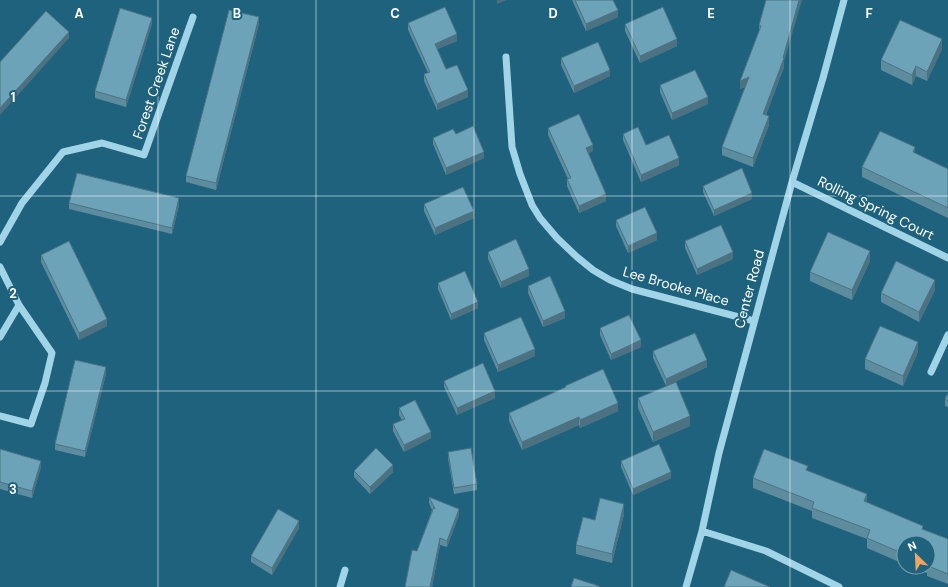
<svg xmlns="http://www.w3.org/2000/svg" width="948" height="587" viewBox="0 0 948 587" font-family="'DM Sans',sans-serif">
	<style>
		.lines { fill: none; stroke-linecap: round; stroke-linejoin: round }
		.minor { stroke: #a1d4e7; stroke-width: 7 }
		.wall { fill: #5e8c9f }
		.shaded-wall { fill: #4c7282 }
		.building { fill: #6da3b9; stroke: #4c7282 }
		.grid { fill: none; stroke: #fff; stroke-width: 1; stroke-opacity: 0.55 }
		.labels { text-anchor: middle; stroke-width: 4; stroke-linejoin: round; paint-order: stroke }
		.street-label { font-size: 14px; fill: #fff; stroke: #1e627d }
		.grid-label { font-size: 13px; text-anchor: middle; font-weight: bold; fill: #fff; stroke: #1e627d; stroke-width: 4; stroke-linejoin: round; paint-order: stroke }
	</style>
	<rect width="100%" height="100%" fill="#1e627d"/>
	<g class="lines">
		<path class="minor" d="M506 57 512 147 520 174 532 205 540 218 557 238 577 257 593 270 610 280 632 289 754 321
			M792 182 948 258
			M0 242 22 203 63 152 102 143 144 155 193 17
			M0 267 19 305 52 353 45 383 31 424 0 416
			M0 337 19 305
			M931 372 948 335
			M702 531 766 551 839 587
			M340 587 345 570
			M686 587 702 531 719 453 792 182 823 78 844 0"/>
	</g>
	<path class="wall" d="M572 0H613L618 17 586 31Z
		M766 0 784 62V67L766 115 769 125 753 167 722 155V147L745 87 740 89 759 31V25Z
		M408 23 457 41 437 49 446 69 468 97 437 110 424 81V74L428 73 408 30Z
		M152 24 126 107 95 98V91Z
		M259 24 216 190 186 182V176Z
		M625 24 677 46 640 63 625 31Z
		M942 49 927 81 916 76 912 85 881 70V60Z
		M561 58 610 76 574 93 561 65Z
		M660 85 708 104 672 120 660 92Z
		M548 128 593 151 588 153 606 201 579 213 567 186V179H568L548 135Z
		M456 134 484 158 446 175 433 144V138Z
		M623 134 646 145 679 165 641 182 623 140Z
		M915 154 948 169V218L862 177V167Z
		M703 186 752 199 714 216 703 192Z
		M69 203 179 205 172 234 69 209Z
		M424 204 474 218 435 235 424 211Z
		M616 220 657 240 628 253 616 226Z
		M685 241 733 259 697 275 685 248Z
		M488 252 529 276 501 288 488 259Z
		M41 255 107 326 79 340 41 262Z
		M870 261 852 300 810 281V272Z
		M438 283 478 308 451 320 438 289Z
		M528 286 565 318 543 327 528 293Z
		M935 290 919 322 881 302V293Z
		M600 328 641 347 611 360 600 335Z
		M484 333 535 356 498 372 484 340Z
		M653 351 707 367 666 386 653 358Z
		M918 352 903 386 865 369V359Z
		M106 374 85 457 55 450V444Z
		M444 381 495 398 457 415 444 387Z
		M565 386 618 411 580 428 579 425 522 450 509 421V413L565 387Z
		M948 393V407L945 406V399Z
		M638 398 690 426 653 442 638 408Z
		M399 408 431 438 404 452 393 431V424L402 420 399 415Z
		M0 449 41 467 32 498 0 489Z
		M448 452 477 484V490L454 494 448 458Z
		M621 461 671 478 633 495 621 467Z
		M354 471 393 472 370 494 354 477Z
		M808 471 867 502 923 529 948 539V584L927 576V573L912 567H928V543H904V564L867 548V539L812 518V511L753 488V478Z
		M429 497 459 515 447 547 440 545 432 587H405L417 551 432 510 429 503Z
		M624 514 612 563 576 554V545L595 520Z
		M299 528 272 575 251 562V556Z"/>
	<path class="shaded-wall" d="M497 0H507L497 4Z
		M799 0H802L784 62V67L763 123V114L783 58Z
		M618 10V17L586 31V24Z
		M259 17V24L216 190V183Z
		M152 18V24L126 107V100Z
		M69 32V38L0 115V108Z
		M457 34V41L435 50V44Z
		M677 39V46L640 63V56Z
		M942 39V49L927 81V72Z
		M916 66V76L912 85V75Z
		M610 70V76L574 93V86Z
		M749 77V85L740 89V81Z
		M468 90V97L437 110V104Z
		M708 97V104L672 120V113Z
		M769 116V125L753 167V158Z
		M593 145V151L586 155V148Z
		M915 147V157L913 152Z
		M484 152V158L446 175V168Z
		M679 158V165L641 182V175Z
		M752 193V199L714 216V210Z
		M606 194V201L579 213V206Z
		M179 198V205L172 234V228Z
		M474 211V218L435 235V228Z
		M657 233V240L628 253V246Z
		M870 251V261L852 300V290Z
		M733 252V259L697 275V269Z
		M529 269V276L501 288V282Z
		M935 280V290L919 322V312Z
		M478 302V308L451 320V314Z
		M565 311V318L543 327V321Z
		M107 319V326L79 340V333Z
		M641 340V347L611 360V354Z
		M918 342V352L903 386V376Z
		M535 349V356L498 372V365Z
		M707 360V367L666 386V379Z
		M106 367V374L85 457V451Z
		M495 391V398L457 415V408Z
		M618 403V411L580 428V420Z
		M690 416V426L653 442V432Z
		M579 417V425L522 450V442Z
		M431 432V438L404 452V445Z
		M41 461V467L32 498V491Z
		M393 465V472L370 494V487Z
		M671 472V478L633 495V489Z
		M867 494V503L864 501Z
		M624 504V514L612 563V554Z
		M459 509V515L447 547V541Z
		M299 521V528L272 575V568Z
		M440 538V545L432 587H430Z"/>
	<path class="building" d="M575 0H613L618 10 586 24Z
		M766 0H799L783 58H784L763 114 769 116 753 158 722 147 749 77 740 81 761 26 759 25Z
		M445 7 457 34 435 44 446 69 457 65 468 90 437 104 424 74 430 72 408 23Z
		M663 7 677 39 640 56 625 24Z
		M120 8 152 18 126 100 95 91Z
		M229 10 259 17 216 183 186 176Z
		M46 11 69 32 0 108V62Z
		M900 20 942 39 927 72 916 66 912 75 881 60Z
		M598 42 610 70 574 86 561 58Z
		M695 70 708 97 672 113 660 85Z
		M579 114 593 145 586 148 606 194 579 206 567 179 571 178 548 128Z
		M473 126 484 152 446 168 433 138 453 129 456 134Z
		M638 127 646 145 669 135 679 158 641 175 623 134Z
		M880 131 915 147 913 152 948 169V208L862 167Z
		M742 168 752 193 714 210 703 186Z
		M77 173 179 198 172 228 69 203Z
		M463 187 474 211 435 228 424 204Z
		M645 207 657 233 628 246 616 220Z
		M721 225 733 252 697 269 685 241Z
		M828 232 870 251 852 290 810 272Z
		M516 239 529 269 501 282 488 252Z
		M69 241 107 319 79 333 41 255Z
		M896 261 935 280 919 312 881 293Z
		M465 271 478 302 451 314 438 283Z
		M550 276 565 311 543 321 528 286Z
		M629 315 641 340 611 354 600 328Z
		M521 317 535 349 498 365 484 333Z
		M880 326 918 342 903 376 865 359Z
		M695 333 707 360 666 379 653 351Z
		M75 360 106 367 85 451 55 444Z
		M483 363 495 391 457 408 444 381Z
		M603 369 618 403 580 420 579 417 522 442 509 413 566 387 565 386Z
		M676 382 690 416 653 432 638 398Z
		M948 393V401L945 399Z
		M415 400 431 432 404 445 393 424 405 419 399 408Z
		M659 444 671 472 633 489 621 461Z
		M376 448 393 465 370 487 354 471Z
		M471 448 477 484 454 488 448 452Z
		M0 449 41 461 32 491 0 482Z
		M764 449 808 466 806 470 867 494 864 501 923 526 922 529 948 539V574L928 566V543H904V554L867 538 870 530 812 508 814 502 753 478Z
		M429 497 459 509 447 541 440 538 430 587H405L412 550 417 551 434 507 435 509Z
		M600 498 624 504 612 554 576 545 583 517 595 520Z
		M278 509 299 521 272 568 251 556Z
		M731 570 770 587H724Z
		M574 578 599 586V587H571Z"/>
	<path class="grid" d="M158 0V587M316 0V587M474 0V587M632 0V587M790 0V587M0 196H948M0 391H948"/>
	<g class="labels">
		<g class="street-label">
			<text transform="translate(156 83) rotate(-71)" y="5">Forest Creek Lane</text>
			<text transform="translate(876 208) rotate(26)" y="5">Rolling Spring Court</text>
			<text transform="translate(676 286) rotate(16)" y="5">Lee Brooke Place</text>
			<text transform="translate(749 289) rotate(-75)" y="5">Center Road</text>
		</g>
	</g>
	<g class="grid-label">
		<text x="79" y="18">A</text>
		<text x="237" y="18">B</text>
		<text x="395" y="18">C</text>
		<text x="553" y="18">D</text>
		<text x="711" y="18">E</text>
		<text x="869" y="18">F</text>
		<text x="13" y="102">1</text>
		<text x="13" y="298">2</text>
		<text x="13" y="494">3</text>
	</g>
	<g transform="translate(916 555) rotate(336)"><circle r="19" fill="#1e627d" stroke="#78a1b1"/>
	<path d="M0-3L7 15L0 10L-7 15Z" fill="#f6a261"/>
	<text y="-6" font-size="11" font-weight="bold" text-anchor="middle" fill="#ffffff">N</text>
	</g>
</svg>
